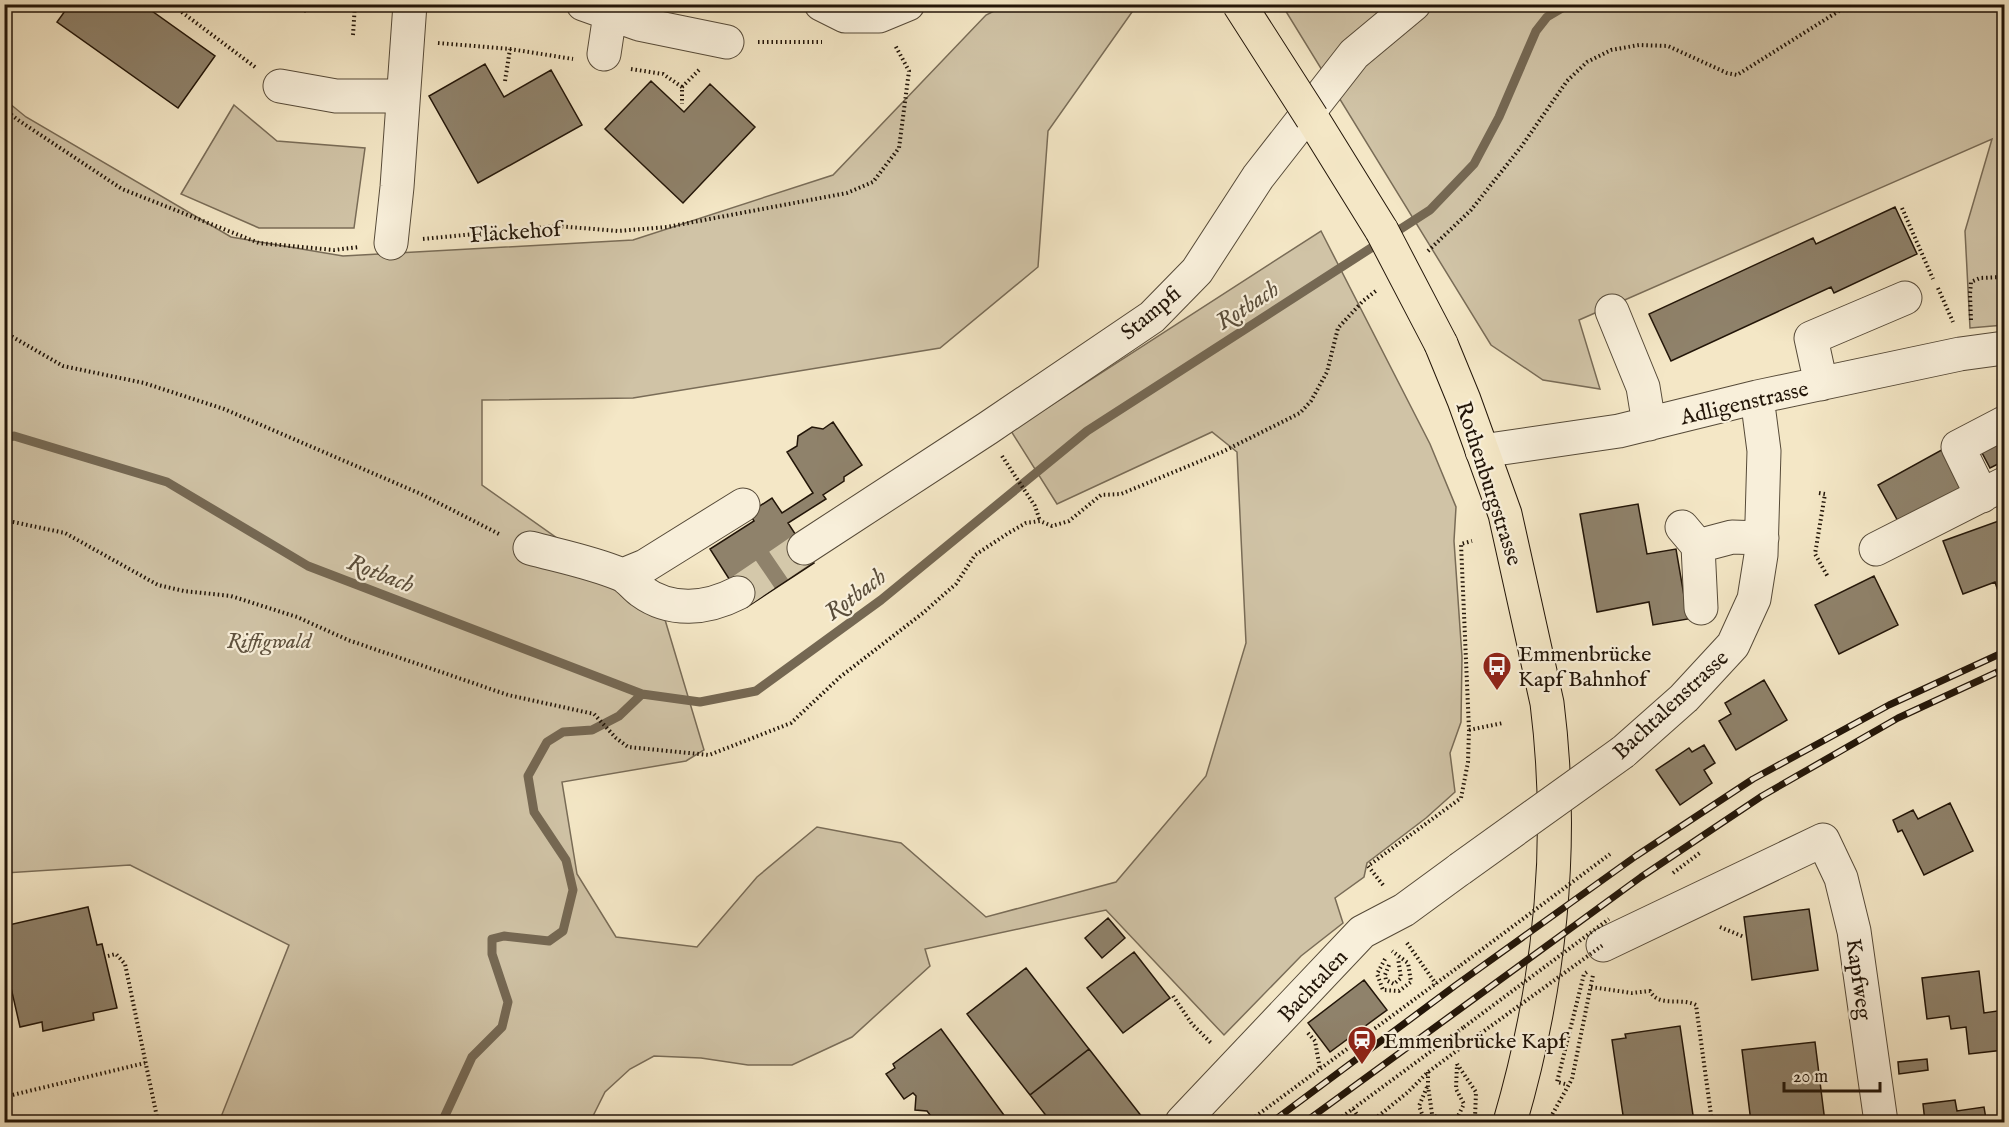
<svg xmlns="http://www.w3.org/2000/svg" width="2009" height="1127" viewBox="0 0 2009 1127" font-family="'IM FELL English',serif">
	<style>
		.green { fill: #d0c3a6; stroke: #796c57; stroke-width: 1.5 }
		.lines { fill: none; stroke-linecap: round; stroke-linejoin: round }
		.stream { stroke: #756853; stroke-width: 9 }
		.building { fill: #8f826b; stroke: #221508; stroke-width: 1.5 }
		.minor-tunnel { stroke: #d4c8aa; stroke-width: 33; stroke-dasharray: 33 16; stroke-linecap: butt }
		.minor-casing { stroke: #564a38; stroke-width: 35 }
		.major-casing { stroke: #221508; stroke-width: 35 }
		.path { stroke: #221508; stroke-width: 4; stroke-dasharray: 1.5 3; stroke-linecap: butt }
		.minor { stroke: #f8efda; stroke-width: 33 }
		.major { stroke: #f4e7c6; stroke-width: 33 }
		.rail-casing { stroke: #221508; stroke-width: 7 }
		.rail { stroke: #f8efda; stroke-width: 4.5; stroke-dasharray: 14; stroke-linecap: butt }
		.minor-bridge-casing { stroke: #564a38; stroke-width: 35; stroke-linecap: butt }
		.major-bridge-casing { stroke: #221508; stroke-width: 35; stroke-linecap: butt }
		.path-bridge { stroke: #221508; stroke-width: 4; stroke-dasharray: 1.5 3; stroke-linecap: butt }
		.minor-bridge { stroke: #f8efda; stroke-width: 33 }
		.major-bridge { stroke: #f4e7c6; stroke-width: 33 }
		.labels { text-anchor: middle; stroke-width: 4.5; stroke-linejoin: round; paint-order: stroke }
		.street-label { font-size: 22px; fill: #221508; stroke: #f8efda }
		.park-label { font-size: 22px; font-style: italic; fill: #5f523f; stroke: #f8efda }
		.poi-label { font-size: 22px; fill: #221508; stroke: #f8efda; text-anchor: start }
		.water-label { font-size: 24px; font-style: italic; fill: #5a4d3a; stroke: #f8efda }
	</style>
	<rect width="100%" height="100%" fill="#f4e7c6"/>
	<filter id="stains"><feTurbulence type="fractalNoise" baseFrequency=".00333" numOctaves="4"/><feColorMatrix values="0 0 0 0 .2 0 0 0 0 .09 0 0 0 0 .02 0 0 0 .5 -.17"/></filter>
	<radialGradient id="worn" r=".72"><stop offset=".6" stop-color="#630" stop-opacity="0"/><stop offset="1" stop-color="#630" stop-opacity=".3"/></radialGradient>
	<path class="green" d="M1006 5H1137L1048 131 1038 267 940 348 633 398 482 400V485L663 613 704 750 686 761 562 782 577 874 616 937 697 947 757 877 817 827 901 843 986 917 1116 882 1206 776 1246 643 1237 452 1212 432 1057 504 1011 431 1321 231 1430 444 1456 507 1454 541 1462 657 1461 722 1450 753 1455 792 1426 818 1367 863 1364 877 1335 898 1343 923 1301 956 1224 1035 1106 910 925 949 930 966 852 1037 792 1065H748L701 1058 654 1056 630 1069 605 1092 590 1122H219L289 945 130 865 5 873 4 99 26 117 231 237 343 256 633 240 833 175 986 15Z
		M1282 5H2004V325L1970 328 1965 231 1992 139 1579 320 1600 389 1543 380 1491 345Z
		M234 105 277 141 365 148 354 228H259L181 194Z"/>
	<g class="lines">
		<path class="stream" d="M4 439 14 436 167 482 308 566 642 694 700 702 756 691 881 600 1087 431 1430 210 1474 164 1499 117 1536 31 1547 17 1569 4
			M442 1122 472 1057 502 1027 508 1002 492 954V939L504 936 549 941 563 931 573 890 566 860 534 812 528 776 547 742 563 732 592 730 619 716 642 694"/>
	</g>
	<path class="building" d="M70 4H142L215 56 178 108 57 22Z
		M295 4H311L305 12Z
		M485 64 504 97 551 70 582 125 478 183 429 96Z
		M651 81 684 112 710 84 755 127 683 203 605 129Z
		M1895 207 1917 254 1834 293 1831 287 1671 361 1649 314 1813 238 1816 244Z
		M833 422 862 465 844 477V481L823 495 826 499 788 523 814 563 747 607 710 549 754 521 749 513 772 498 782 513 813 493 787 452 797 446 798 436 812 427 823 429Z
		M2000 436 2004 444V461L1990 468 1979 447Z
		M1947 447 1967 485 1899 523 1878 485Z
		M1638 504 1647 554 1676 549 1688 619 1653 625 1649 602 1597 612 1580 514Z
		M2004 519V588L1998 591 1995 582 1963 594 1943 541Z
		M1874 576 1898 625 1839 654 1815 605Z
		M1764 680 1787 720 1736 750 1719 721 1731 714 1725 703Z
		M1704 745 1715 763 1704 770 1712 783 1680 805 1656 770 1689 748 1692 752Z
		M1950 803 1973 851 1924 875 1902 830 1898 832 1893 820 1913 810 1918 819Z
		M88 907 97 945 102 944 117 1008 93 1013 94 1020 43 1031 42 1022 20 1027 4 957V926Z
		M1809 909 1818 970 1752 980 1744 917Z
		M1108 918 1125 938 1102 958 1085 938Z
		M1134 952 1170 998 1123 1033 1087 988Z
		M1026 968 1089 1049 1030 1095 967 1014Z
		M1979 971 1984 1013 2004 1010V1050L1969 1054 1966 1027 1951 1029 1949 1016 1927 1019 1922 978Z
		M1364 980 1387 1010 1330 1052 1308 1023Z
		M1680 1026 1694 1122H1624L1612 1040 1626 1038 1625 1034Z
		M941 1029 1009 1122H931L934 1120 927 1111 915 1110 916 1096 913 1093 904 1099 886 1074 895 1068 893 1064Z
		M1815 1042 1825 1122H1751L1742 1050Z
		M1089 1049 1146 1122H1051L1030 1095Z
		M1927 1059 1928 1070 1899 1074 1898 1062Z
		M1955 1100 1957 1111 1984 1107 1986 1119 1963 1122H1925L1923 1104Z"/>
	<g class="lines">
		<path class="minor-tunnel" d="M738 593 804 548"/>
		<g class="minor-casing">
			<path id="minor" d="M583 4 639 24 727 42
				M821 4 845 16H879L908 4
				M604 54 610 14
				M280 86 336 96H403
				M391 243 397 187 410 4
				M1612 311 1643 387 1649 424
				M1821 384 1811 338 1905 298
				M1482 451 1619 431 1757 397 1960 354 2004 348
				M1982 496 1958 447 2004 423
				M1682 527 1698 546 1701 608
				M1698 546 1732 537 1762 538
				M530 548C560 556 591 562 620 574 628 577 634 586 641 591 671 613 707 609 738 593
				M804 548 988 428 1152 317 1197 271 1258 177 1354 54 1414 4
				M1876 549 2004 484
				M623 575 645 566 743 505
				M1623 752 1684 698 1733 645 1754 599 1761 555 1764 451 1757 397
				M1603 945 1823 840 1841 878 1854 931 1881 1122
				M1182 1122 1362 932 1404 910 1460 869"/>
		</g>
		<g class="major-casing">
			<path id="major" d="M1312 118 1382 231
				M1441 344 1464 400 1505 514 1547 703C1565 846 1550 985 1510 1122"/>
		</g>
		<path class="path" d="M171 4 255 67
			M353 35 355 4
			M758 42H822
			M438 43 510 49 573 59
			M631 69 663 74 682 87V104
			M505 81 510 49
			M682 87 699 70
			M4 109 18 120 122 189 259 243 334 250 359 247
			M1902 208 1933 279
			M423 239 557 226 618 231 667 227 847 193 873 182 899 148 909 71 895 45
			M1428 251 1471 210 1521 147 1567 81 1587 62 1611 50 1639 45 1668 46 1727 73 1737 75 1850 4
			M1938 288 1953 322
			M1971 320 1970 294 1971 282 1980 278 2004 277
			M4 332 63 366 144 383 224 409 421 494 501 535
			M1002 456 1035 506 1040 521
			M1819 493 1825 494 1815 554 1828 577
			M4 520 65 533 158 585 184 591 231 596 297 617 348 640 508 695 594 714 616 738 628 747 709 755 791 723 840 677 923 613 949 590 956 584 975 555 1007 534 1026 523 1040 521 1052 526 1069 521 1101 495 1121 494 1222 452 1300 413 1311 401 1327 372 1338 328 1363 301 1377 290
			M1469 730 1503 723
			M1673 873 1701 852
			M1383 885 1368 866 1461 798 1468 762 1469 730 1461 544 1472 541
			M1720 927 1744 937
			M1407 943 1436 984
			M108 956 116 954 125 964 158 1122
			M1385 959 1377 974 1383 990 1399 991 1411 982 1408 963 1392 951
			M1389 965 1385 975 1386 980 1394 984 1401 978 1398 958
			M1591 987 1632 993 1650 991C1659 1008 1681 997 1696 1005L1712 1122
			M1173 996 1192 1024 1212 1044
			M1308 1033 1315 1041 1320 1069
			M1457 1064 1476 1092 1475 1118 1469 1122
			M1428 1072V1086L1432 1114C1442 1121 1446 1121 1457 1118L1464 1104 1456 1089 1457 1064
			M1565 1084 1557 1082 1584 974 1587 972
			M4 1097 145 1063
			M1353 1109 1362 1122
			M1248 1122 1461 965
			M1335 1122 1464 1027
			M1371 1122 1408 1092 1428 1072 1466 1044
			M1425 1122 1419 1106 1427 1087
			M1548 1122 1572 1079 1593 975"/>
		<use href="#minor" class="minor"/>
		<use href="#major" class="major"/>
		<g class="rail-casing">
			<path id="rail" d="M1272 1122 1456 985 1636 856 1753 779 1889 705 2004 652
				M1305 1122 1641 877 1762 796 1898 718 2004 669"/>
		</g>
		<use href="#rail" class="rail"/>
		<g class="minor-bridge-casing">
			<path id="minor-bridge" d="M1460 869 1623 752"/>
		</g>
		<g class="major-bridge-casing">
			<path id="major-bridge" d="M1239 4 1312 118
				M1382 231 1441 344"/>
		</g>
		<path class="path-bridge" d="M1461 965 1610 854
			M1464 1027 1609 919
			M1466 1044 1603 945"/>
		<use href="#minor-bridge" class="minor-bridge"/>
		<use href="#major-bridge" class="major-bridge"/>
	</g>
	<defs>
		<g id="bus-pin" transform="scale(1.5)"><path d="M0 17L-7.5 6A9.5 9.5 0 1 1 7.5 6Z" fill="#8f2418" stroke="#f8efda"/><path d="M-5-6H5V4H4V6H2V4H-2V6H-4V4H-5ZM-3.5-4V0h7V-4ZM-3.5 1.2v1.5H-2V1.2ZM2 1.2v1.5H3.5V1.2Z" fill="#fff"/></g>
		<g id="station-pin" transform="scale(1.5)"><path d="M0 17L-7.5 6A9.5 9.5 0 1 1 7.5 6Z" fill="#8f2418" stroke="#f8efda"/><path d="M-3-6H3Q5-6 5-4V2Q5 4 3 4L4.5 6H3L1.5 4h-3L-3 6H-4.5L-3 4Q-5 4-5 2V-4Q-5-6-3-6ZM-3.5-4v3h7v-3ZM-3.5 1v1.5H-2V1ZM2 1v1.5H3.5V1Z" fill="#fff"/></g>
	</defs>
	<g fill-rule="evenodd">
		<use href="#bus-pin" x="1497" y="666"/>
		<use href="#station-pin" x="1362" y="1040"/>
	</g>
	<g class="labels">
		<g class="street-label">
			<text transform="translate(515 231) rotate(-4)" y="8">Fläckehof</text>
			<text transform="translate(1150 312) rotate(-40)" y="8">Stampfi</text>
			<text transform="translate(1744 402) rotate(-13)" y="8">Adligenstrasse</text>
			<text transform="translate(1490 483) rotate(72)" y="8">Rothenburgstrasse</text>
			<text transform="translate(1670 704) rotate(-43)" y="8">Bachtalenstrasse</text>
			<text transform="translate(1860 979) rotate(82)" y="8">Kapfweg</text>
			<text transform="translate(1312 985) rotate(-47)" y="8">Bachtalen</text>
		</g>
		<g class="park-label">
			<text x="269" y="648">Riffigwald</text>
		</g>
		<g class="poi-label">
			<text x="1518" y="661">Emmenbrücke<tspan x="1518" dy="25">Kapf Bahnhof</tspan></text>
			<text x="1383" y="1048">Emmenbrücke Kapf</text>
		</g>
		<g class="water-label">
			<text transform="translate(1247 305) rotate(-33)" y="8">Rotbach</text>
			<text transform="translate(381 573) rotate(21)" y="8">Rotbach</text>
			<text transform="translate(855 594) rotate(-37)" y="8">Rotbach</text>
		</g>
	</g>
	<rect width="2009" height="1127" fill="none" stroke="#f4e7c6" stroke-width="24"/>
	<rect x="6" y="6" width="1997" height="1115" fill="none" stroke="#221508" stroke-width="3"/>
	<rect x="12" y="12" width="1985" height="1103" fill="none" stroke="#221508" stroke-width="1.5"/>
	<path d="M1784 1082v9h96v-9" fill="none" stroke="#221508" stroke-width="3"/>
	<text x="1793" y="1082" font-size="18" fill="#221508" stroke="#f8efda" stroke-width="4.5" paint-order="stroke">20 m</text>
	<rect width="100%" height="100%" filter="url(#stains)"/>
	<rect width="100%" height="100%" fill="url(#worn)"/>
</svg>
